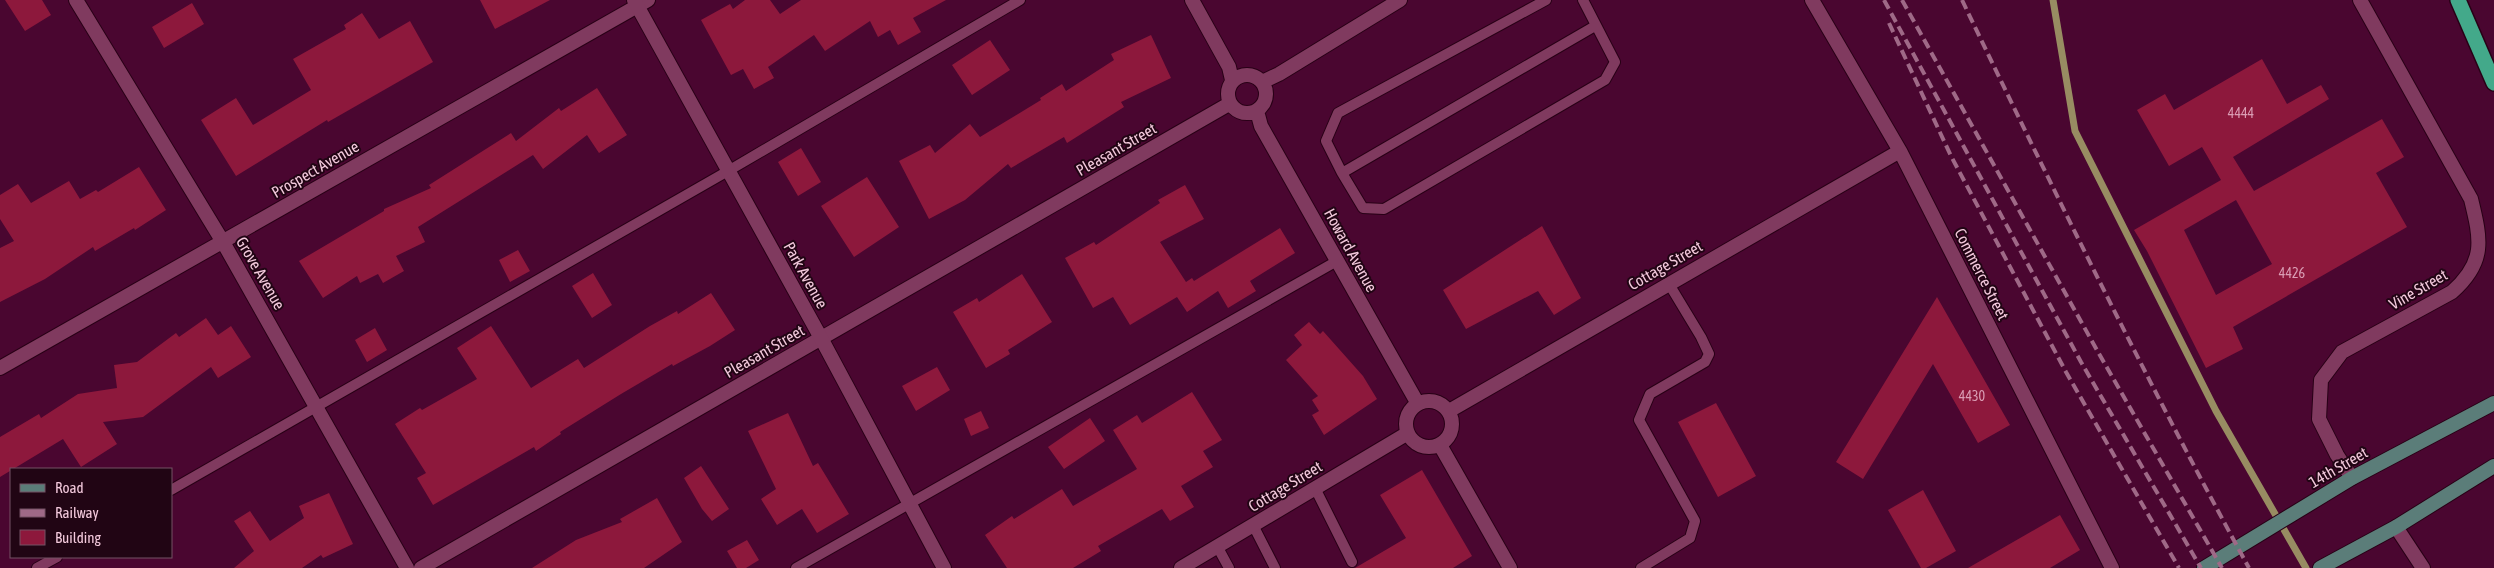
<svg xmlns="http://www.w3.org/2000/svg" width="2494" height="568" viewBox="0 0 2494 568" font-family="'Asap Condensed',sans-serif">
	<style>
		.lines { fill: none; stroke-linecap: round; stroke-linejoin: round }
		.stream { stroke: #988c62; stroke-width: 7 }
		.building { fill: #8d183c; fill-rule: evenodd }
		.service-casing { stroke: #280016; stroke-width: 12 }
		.minor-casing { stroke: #280016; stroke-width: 16 }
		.tertiary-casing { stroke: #280016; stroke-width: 16 }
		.primary-casing { stroke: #280016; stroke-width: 16 }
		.motorway-casing { stroke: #280016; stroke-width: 18 }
		.service { stroke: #803a5f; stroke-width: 10 }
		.minor { stroke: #803a5f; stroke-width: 14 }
		.tertiary { stroke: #803a5f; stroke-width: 14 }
		.primary { stroke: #5b7d79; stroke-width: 14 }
		.motorway { stroke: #43a98a; stroke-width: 15 }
		.rail { stroke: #9f6987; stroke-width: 4; stroke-dasharray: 10 5; stroke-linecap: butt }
		.labels { text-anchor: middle; stroke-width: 4; stroke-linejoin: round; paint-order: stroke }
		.number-label { font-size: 14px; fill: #da9db4 }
		.street-label { font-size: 16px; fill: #f3c9dc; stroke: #210514 }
	</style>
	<rect width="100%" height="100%" fill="#4a0630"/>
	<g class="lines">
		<path class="stream" d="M2053 0 2075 131 2216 411 2306 568"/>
	</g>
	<path class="building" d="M5 0H42L51 15 25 31Z
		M480 0H550L495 29Z
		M745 0H770L780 14 801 0H946L913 18 921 32 898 45 890 30 878 37 870 21 825 51 814 35 768 67 774 78 754 89 743 69 731 75 701 20 730 4 733 9Z
		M192 3 204 24 164 48 152 27Z
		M362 13 379 39 410 21 433 62 328 122 327 120 236 176 201 120 236 98 253 125 311 90 293 59 346 29 344 25Z
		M1151 35 1171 78 1121 102 1124 107 1067 143 1064 137 1011 168 1008 164 965 200 929 219 899 161 930 145 935 153 970 124 980 137 1041 100 1040 98 1062 84 1066 91 1114 60 1111 54Z
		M990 40 1010 70 972 95 952 65Z
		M2262 59 2287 104 2321 85 2329 99 2233 157 2254 191 2382 119 2404 157 2376 173 2407 227 2233 327 2243 349 2206 368 2147 251 2134 230 2221 180 2202 147 2169 166 2137 110 2165 94 2174 110ZM2236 200 2272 264 2216 295 2184 230Z
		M597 88 627 135 599 153 587 135 543 169 533 155 418 227 425 242 396 256 404 271 383 283 378 274 360 283 357 276 323 298 299 261 384 211V209L431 188 429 185 511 133 516 141 559 108 561 111Z
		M801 148 821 182 798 196 778 162Z
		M139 167 166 210 135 230 134 228 95 251 93 247 45 279 0 302V248L14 241 0 219V195L18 184 31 203 69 181 80 199 96 190 98 192Z
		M867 177 899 227 854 257 821 206Z
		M1185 185 1204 219 1160 242 1186 282 1192 278 1194 281 1280 228 1295 253 1250 281 1256 291 1228 308 1218 291 1187 312 1177 297 1130 325 1113 297 1093 308 1065 258 1094 242 1096 245 1160 203 1158 200Z
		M1542 226 1581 298 1554 315 1538 291 1466 329 1443 290Z
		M518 250 530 271 510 282 499 260Z
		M593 273 612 305 592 318 572 286Z
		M1022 274 1052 322 1008 350 1010 354 986 368 953 312 977 298 979 302Z
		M711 293 735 330 710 346 673 366 672 364 621 394 560 432 561 434 536 451 534 447 433 505 417 478 426 473 395 424 420 408 422 410 477 379 457 348 491 326 531 388 578 359 584 368 650 326 677 311 678 314Z
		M1937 297 2010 425 1978 443 1933 364 1863 479 1836 462Z
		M206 318 218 335 231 326 251 357 218 378 211 367 143 417 103 422 117 444 81 467 63 439 0 477V437L39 414 41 418 78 394 117 388 114 365 137 362 176 333 179 337Z
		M1309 322 1320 334 1323 331 1363 376 1377 399 1324 435 1312 415 1319 411 1312 400 1318 396 1286 360 1302 345 1294 335Z
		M375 328 387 350 367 362 355 340Z
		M937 367 950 390 916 411 902 386Z
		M1192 392 1222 440 1203 451 1213 467 1181 486 1194 507 1170 521 1162 509 1098 546 1101 551 1073 568H1007L985 535 1012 516 1014 519 1062 489 1073 506 1137 469 1113 430 1137 415 1142 423Z
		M1716 403 1756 476 1718 497 1678 422Z
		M981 411 989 428 971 436 964 419Z
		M788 413 813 466 818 463 849 514 817 533 802 509 777 525 761 499 776 489 748 431Z
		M1090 418 1105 441 1064 469 1048 447Z
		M701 466 729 509 712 521 702 509 684 478Z
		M1422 470 1472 556 1453 568H1355L1406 538 1380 495Z
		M1923 490 1956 551 1926 568H1921L1888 510Z
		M329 493 353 544 323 558 321 555 302 568H234L254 551 234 521 250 511 270 541 304 518 299 506Z
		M657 498 682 542 644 568H532L576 540 622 522 620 519Z
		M2060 515 2080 550 2050 568H1968Z
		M747 540 759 560 746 568H737L727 551Z"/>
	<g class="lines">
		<g class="service-casing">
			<path id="service" d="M1546 0 1338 113 1326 141 1342 173 1595 26
				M1342 173 1363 208 1384 209 1605 80 1615 62 1583 0
				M1315 488 1352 562
				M171 490 728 171 1020 0
				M1253 525 1275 568
				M1217 546 1229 568
				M37 568 57 557
				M796 568 1337 261
				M1641 568 1690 538 1695 521 1639 420 1650 394 1705 362 1709 354 1701 337 1669 284"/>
		</g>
		<g class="minor-casing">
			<path id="minor" d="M76 0 223 242 407 568
				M1192 0 1229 67 1232 80
				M1812 0 1900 151 2112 568
				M1228 94a19 19 0 1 1 38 0a19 19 0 1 1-38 0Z
				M1262 82 1279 74 1400 0
				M1257 111 1261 126 1418 404
				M0 368 648 0
				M1406 424a23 23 0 1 1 46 0a23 23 0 1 1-46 0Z
				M1449 411 1900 151
				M1440 445 1510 568
				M2352 478 2337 455 2319 419 2321 380 2342 352 2452 292C2486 262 2481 240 2471 199L2360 0
				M2396 527 2423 568
				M421 568 1229 104
				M1181 568 1408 433"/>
		</g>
		<g class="tertiary-casing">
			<path id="tertiary" d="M634 0 821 338 944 568"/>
		</g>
		<g class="primary-casing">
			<path id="primary" d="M2204 568 2352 478 2494 403
				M2320 568 2396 527 2494 466"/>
		</g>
		<g class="motorway-casing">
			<path id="motorway" d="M2458 0 2494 83"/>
		</g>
		<use href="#service" class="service"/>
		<use href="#minor" class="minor"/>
		<use href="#tertiary" class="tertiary"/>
		<use href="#primary" class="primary"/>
		<use href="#motorway" class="motorway"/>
		<path class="rail" d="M1884 0 2081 362 2201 568
			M1902 0 2098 352 2222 568
			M1962 0C2054 191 2147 382 2249 568
			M1889 23 1951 156 2066 372 2179 568"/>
	</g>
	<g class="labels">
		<g class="number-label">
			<text x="2241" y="118">4444</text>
			<text x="2292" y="278">4426</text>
			<text x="1972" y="401">4430</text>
		</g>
		<g class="street-label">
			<text transform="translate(1116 149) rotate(-30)" y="6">Pleasant Street</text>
			<text transform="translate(315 169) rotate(-30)" y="6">Prospect Avenue</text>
			<text transform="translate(1351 250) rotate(61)" y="6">Howard Avenue</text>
			<text transform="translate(1665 265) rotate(-30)" y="6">Cottage Street</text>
			<text transform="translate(261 273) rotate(60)" y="6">Grove Avenue</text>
			<text transform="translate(1982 274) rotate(63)" y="6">Commerce Street</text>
			<text transform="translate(806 275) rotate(61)" y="6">Park Avenue</text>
			<text transform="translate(2418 289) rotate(-30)" y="6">Vine Street</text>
			<text transform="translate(764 351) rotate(-30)" y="6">Pleasant Street</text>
			<text transform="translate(2338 467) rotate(-30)" y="6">14th Street</text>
			<text transform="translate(1285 486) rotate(-31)" y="6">Cottage Street</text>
		</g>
	</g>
	<rect x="10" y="468" width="162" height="90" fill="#210514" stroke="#755364"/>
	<rect x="20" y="484" width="25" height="8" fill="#5b7d79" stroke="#755364"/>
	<text x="55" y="493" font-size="15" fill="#f3c9dc">Road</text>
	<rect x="20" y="509" width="25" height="8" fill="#9f6987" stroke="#755364"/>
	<text x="55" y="518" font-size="15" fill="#f3c9dc">Railway</text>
	<rect x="20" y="530" width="25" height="15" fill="#8d183c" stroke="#755364"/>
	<text x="55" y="543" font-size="15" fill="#f3c9dc">Building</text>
</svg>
